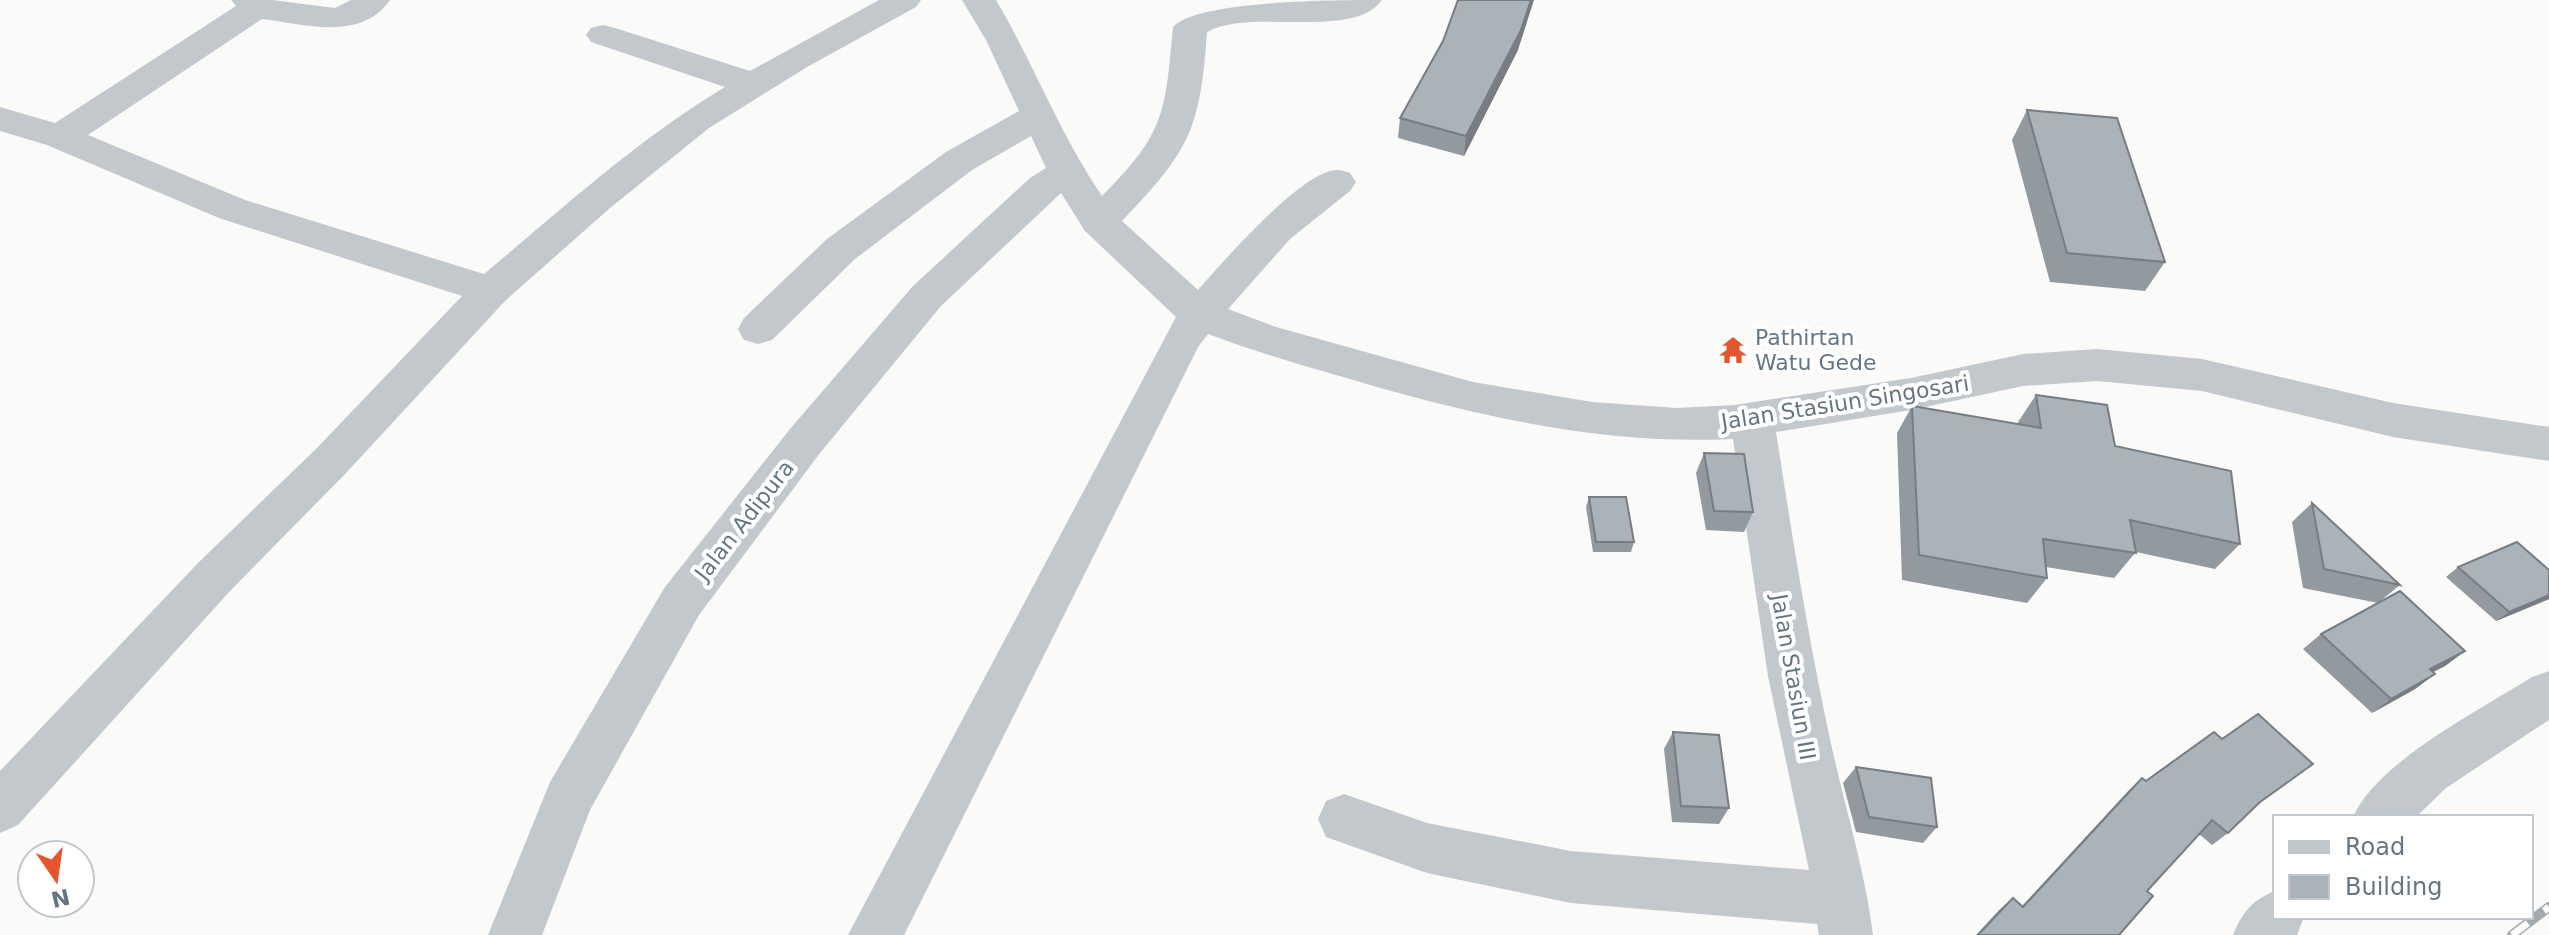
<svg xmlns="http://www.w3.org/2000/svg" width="2549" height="935" viewBox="0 0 2549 935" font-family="'DejaVu Sans',sans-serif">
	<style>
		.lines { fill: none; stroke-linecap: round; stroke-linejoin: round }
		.minor { fill: #c3c8cc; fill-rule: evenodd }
		.rail-casing { stroke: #a2aab0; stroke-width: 10 }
		.rail { stroke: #fff; stroke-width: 7; stroke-dasharray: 20; stroke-linecap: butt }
		.wall { fill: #929a9f }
		.shaded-wall { fill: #777d82 }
		.building { fill: #aab3b9; stroke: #777d82; stroke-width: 2 }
		.labels { text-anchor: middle; stroke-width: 8; stroke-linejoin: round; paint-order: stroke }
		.poi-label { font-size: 22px; fill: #657683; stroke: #fff; text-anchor: start }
		.street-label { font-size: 22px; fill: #657683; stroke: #fff }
	</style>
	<rect width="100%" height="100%" fill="#fafaf8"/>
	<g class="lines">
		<path class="minor" d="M231 0H272L335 8 351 0H390C361 42 304 24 262 19L88 135 245 200 484 274C562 209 638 139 725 87L591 42 586 35 591 28 603 25 615 28 750 71 879 0H921L916 7 807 67 709 128 610 208 505 301 347 472 231 590 18 825 0 833V771L199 562 317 448 462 296 219 218 47 145 0 131V107L55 123 236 6Z
			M962 0H996C1034 64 1060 135 1102 196 1165 133 1165 114 1173 27 1197 0 1339 0 1382 0 1353 41 1250 7 1207 32 1200 130 1190 150 1122 221L1198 290C1221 264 1304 168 1338 170 1342 170 1346 172 1350 173L1356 182 1350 191 1290 239 1228 309 1276 327 1473 382 1592 402 1677 408 1734 405 1911 378 2023 354 2097 349 2202 359 2393 403 2549 427V461L2393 437 2202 391 2097 381 2023 386 1911 410 1776 432C1792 535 1808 637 1830 739 1844 805 1865 869 1873 935H1819L1817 924 1571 903 1427 873 1326 837 1318 819 1326 801 1344 794 1427 823 1571 851 1809 870 1768 676 1733 439C1608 445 1490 419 1370 385 1315 369 1261 354 1208 334L1198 347 904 935H848L1176 317 1085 231 1061 193 941 306 820 453 699 615 590 810 542 935H488L550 782 665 587 790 429 913 286 1030 178 1046 168 1031 136 972 170 855 259 772 340 758 344 744 340 738 329 744 318 827 239 946 152 1019 111 986 40Z
			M2549 671V720L2446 788 2416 817H2353C2377 762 2480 710 2532 677Z
			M2275 891V917H2304L2297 935H2233C2242 913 2252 900 2275 891Z"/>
		<g class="rail-casing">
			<path id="rail" d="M2512 935 2549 907"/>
		</g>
		<use href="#rail" class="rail"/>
	</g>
	<path class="wall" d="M1518 50 1464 156 1398 138 1400 118Z
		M2027 110 2165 262 2145 291 2050 282 2012 140Z
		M2036 395 2115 446 2240 544 2215 569 2136 552 2114 578 2046 567 2047 578 2027 603 1902 580 1897 433 1912 406 2018 424V422Z
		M1704 453 1753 512 1744 532 1706 530 1696 473Z
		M1589 497 1634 542 1631 552H1593L1586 507Z
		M2312 503 2400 585 2379 602 2465 651 2445 666 2433 672 2435 674 2415 689 2372 713 2303 649 2321 634 2378 603 2303 588 2292 522Z
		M2458 567 2549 570V599L2496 621 2446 577Z
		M1673 732 1729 808 1719 824 1672 822 1664 749Z
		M1856 767 1937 827 1923 843 1856 832 1843 783Z
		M2142 778 2146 781 2258 803 2228 833 2212 845 2199 834 2147 891 2119 935H1976L2000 909 2013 898 2022 906 2129 790Z"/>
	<path class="shaded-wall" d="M1531 0H1534L1518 50 1464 156 1466 136Z
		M2549 595V599L2496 621 2509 612Z
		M2465 651 2445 666 2410 684 2430 669Z
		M2435 674 2415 689 2372 713 2391 699Z"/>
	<path class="building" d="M1458 0H1531L1521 30 1466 136 1400 118 1443 41Z
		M2027 110 2117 118 2165 262 2067 253Z
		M2036 395 2107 405 2115 446 2231 471 2240 544 2130 520 2136 553 2043 539 2047 578 1919 555 1912 406 2041 428Z
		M1704 453 1744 454 1753 512 1714 511Z
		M1589 497H1626L1634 542H1596Z
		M2312 503 2400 585 2324 569Z
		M2517 542 2549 570V595L2509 612 2458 567Z
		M2400 591 2465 651 2430 669 2435 674 2391 699 2321 634Z
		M2258 714 2313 764 2260 802 2228 833 2212 820 2147 891 2153 896 2119 935H1978L2013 898 2023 907 2142 778 2146 781 2214 732 2222 739Z
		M1673 732 1719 735 1729 808 1681 806Z
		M1856 767 1931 778 1937 827 1869 817Z"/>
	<defs>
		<g id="temple-bare" transform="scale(2.16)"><path d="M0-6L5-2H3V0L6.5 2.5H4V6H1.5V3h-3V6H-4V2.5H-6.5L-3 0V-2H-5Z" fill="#e4572e" stroke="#fff" stroke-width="2.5" paint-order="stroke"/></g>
	</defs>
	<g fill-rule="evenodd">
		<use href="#temple-bare" x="1733" y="350"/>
	</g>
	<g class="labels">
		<g class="poi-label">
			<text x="1755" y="345">Pathirtan<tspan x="1755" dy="25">Watu Gede</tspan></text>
		</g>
		<g class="street-label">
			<text transform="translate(1845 402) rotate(-9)" y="8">Jalan Stasiun Singosari</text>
			<text transform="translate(744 520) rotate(-52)" y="8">Jalan Adipura</text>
			<text transform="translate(1794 677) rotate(80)" y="8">Jalan Stasiun III</text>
		</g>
	</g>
	<rect x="2273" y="815" width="260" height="104" fill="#ffffff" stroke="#c1c8cd" stroke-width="2"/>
	<rect x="2289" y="841" width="40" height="12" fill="#c3c8cc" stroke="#c1c8cd" stroke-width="2"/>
	<text x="2345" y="855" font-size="24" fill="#657683">Road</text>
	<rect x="2289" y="875" width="40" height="24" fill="#aab3b9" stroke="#c1c8cd" stroke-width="2"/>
	<text x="2345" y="895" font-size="24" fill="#657683">Building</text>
	<g transform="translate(56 879) rotate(167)"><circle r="38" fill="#ffffff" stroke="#c1c8cd" stroke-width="2"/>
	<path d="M0-6L14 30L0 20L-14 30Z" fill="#e4572e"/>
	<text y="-12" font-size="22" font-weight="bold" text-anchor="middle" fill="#657683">N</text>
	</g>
</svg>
